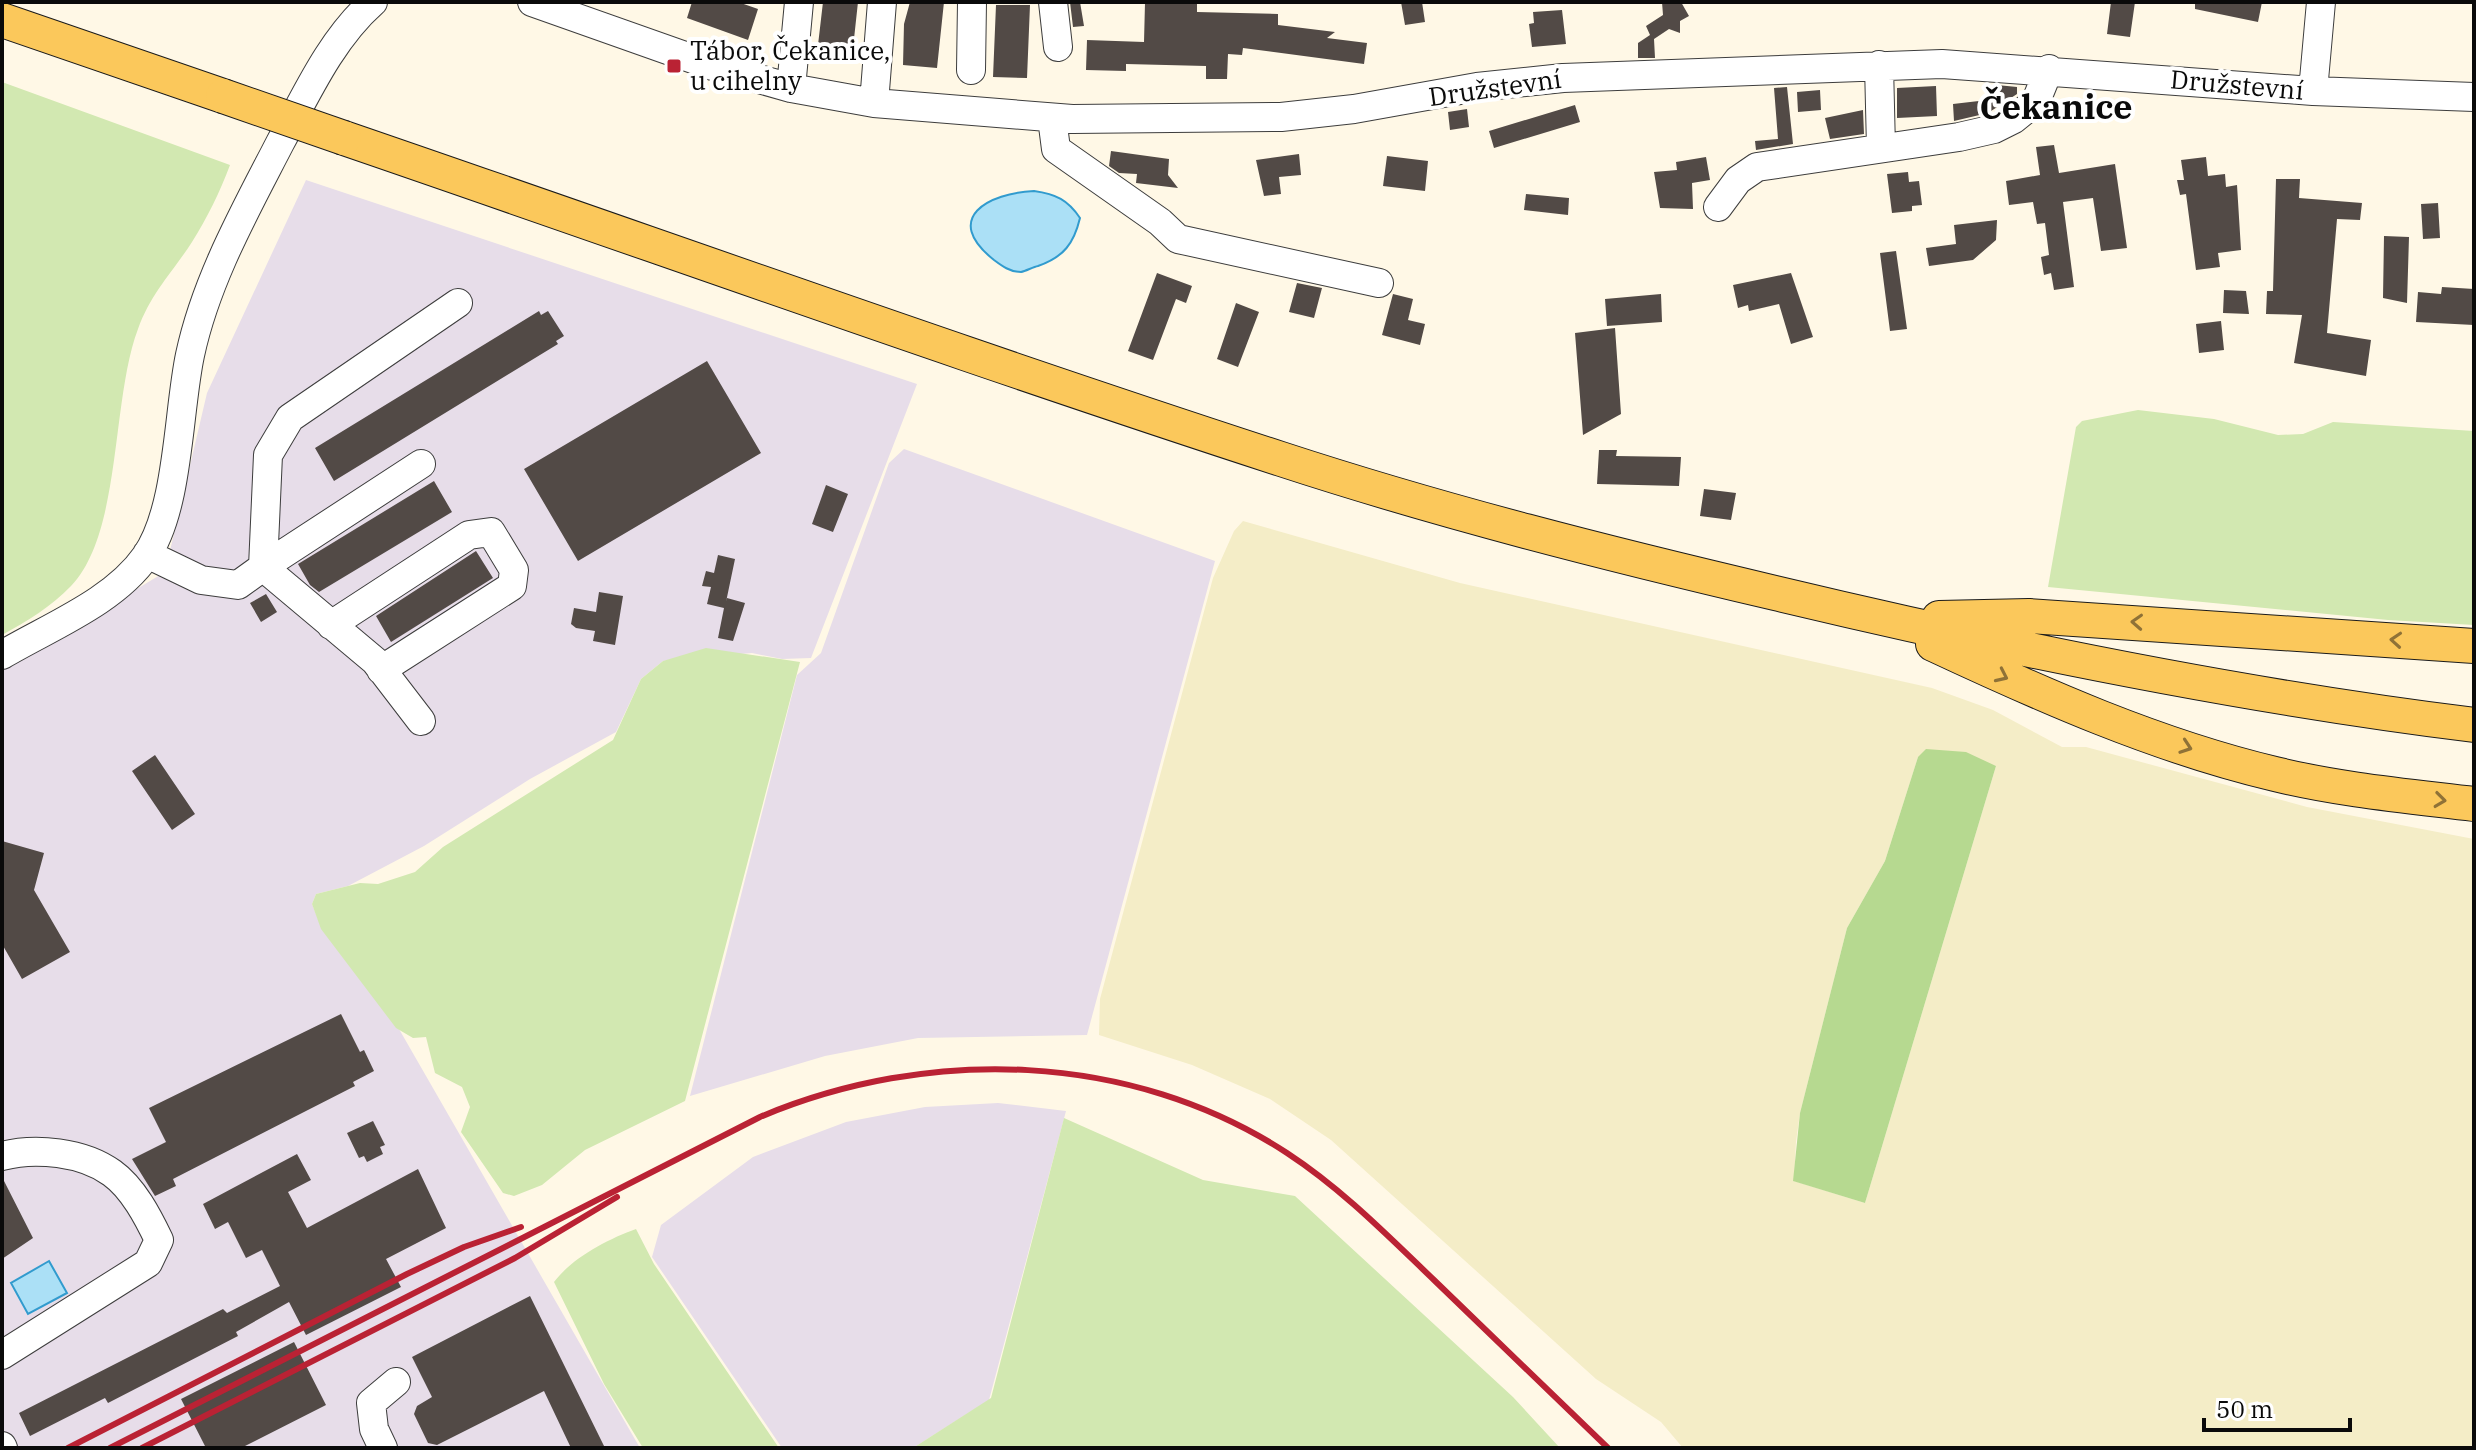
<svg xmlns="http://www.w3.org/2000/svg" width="2476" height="1450" viewBox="0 0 2476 1450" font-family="'IBM Plex Serif',serif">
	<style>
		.industrial { fill: #e7dde9 }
		.farmland { fill: #f4edc7; fill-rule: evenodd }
		.green { fill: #d2e8b1 }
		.forest { fill: #b6d990 }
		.water { fill: #abe0f6; stroke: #319bce; stroke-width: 2 }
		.building { fill: #524a46 }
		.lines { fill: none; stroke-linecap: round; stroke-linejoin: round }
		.minor-casing { stroke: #3d3d3d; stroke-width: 30 }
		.major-casing { stroke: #1b1b1b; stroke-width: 36 }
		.minor { stroke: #fff; stroke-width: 28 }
		.major { stroke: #fbc85b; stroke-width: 34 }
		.rail { stroke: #ba2234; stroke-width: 6 }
		.major-bridge-casing { stroke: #1b1b1b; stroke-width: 36; stroke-linecap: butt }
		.major-bridge { stroke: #fbc85b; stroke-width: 34 }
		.oneway { stroke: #8f7237 }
		.poi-dot { fill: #ba2234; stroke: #fff; stroke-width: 3 }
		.labels { text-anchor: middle; stroke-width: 8; stroke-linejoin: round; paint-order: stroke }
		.poi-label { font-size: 26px; fill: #0a0a0a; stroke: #fff; text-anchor: start }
		.street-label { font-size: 26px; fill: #0a0a0a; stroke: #fff }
		.district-label { font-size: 34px; font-weight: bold; fill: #0a0a0a; stroke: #fff }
	</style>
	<rect width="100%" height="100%" fill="#fff8e6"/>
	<path class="industrial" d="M306 180 917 384 811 658 782 659 752 653 663 661 641 679 616 732 530 779 424 846 348 886 316 894 312 904 322 929 399 1029 640 1448H2V670L165 572 207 393Z
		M904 449 1215 561 1087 1035 918 1038 825 1056 690 1096 797 675 821 653 889 463Z
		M998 1103 1066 1111 989 1400 913 1448H782L652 1257 661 1225 753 1157 846 1122 925 1107Z"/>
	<path class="farmland" d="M1243 521 1460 583 1932 688 1993 710 2062 747H2086L2307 807 2474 839V1448H1683L1661 1422 1596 1379 1331 1140 1270 1099 1192 1065 1099 1035 1100 999 1213 578 1234 531ZM1918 757 1996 766 1865 1203 1794 1181 1796 1142 1800 1113 1847 928 1885 861Z"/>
	<path class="green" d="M2 82 230 165C220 192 207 218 192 242 172 273 151 293 138 329 111 400 122 533 71 586 51 607 27 621 2 635Z
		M2138 410 2214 419 2278 435 2303 434 2333 422 2474 431V625L2388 620 2048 587 2076 427 2082 421Z
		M706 648 800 662 685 1101 585 1150 542 1185 514 1196 503 1193 461 1132 470 1107 462 1087 435 1073 426 1037 413 1038 396 1028 321 929 312 904 316 894 360 883 378 884 415 872 443 847 613 740 641 679 663 661Z
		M1064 1118 1203 1180 1295 1196 1513 1397 1560 1448H913L991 1398Z
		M636 1229 654 1264 779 1448H643L604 1384 554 1282C572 1258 608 1239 636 1229Z"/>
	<path class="forest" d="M1926 749 1966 752 1996 766 1865 1203 1793 1181 1800 1113 1847 928 1885 861 1918 757Z"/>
	<path class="water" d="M1034 191C1056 194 1068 200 1080 218 1074 243 1064 257 1038 266 1033 267 1026 271 1021 272 1010 272 1002 266 994 260 941 218 989 193 1034 191Z
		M49 1261 67 1293 28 1314 11 1283Z"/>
	<path class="building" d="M692 2H738L758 9 748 40 687 18Z
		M823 2H858L853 48 818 45Z
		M910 2H944L937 68 903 65 904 24Z
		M1070 2H1080L1084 26 1073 27Z
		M1401 2H1422L1425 22 1405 25Z
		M1662 2H1681L1689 16 1680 21V33L1669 29 1654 39 1655 58H1638V43L1650 35 1646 26 1663 15Z
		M2111 2H2135L2130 37 2107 34Z
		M2195 2H2262L2258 22 2195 9Z
		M1145 3 1197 4V12L1278 14V25L1335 32 1327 38 1367 43 1364 64 1243 48 1242 55 1228 54 1227 79H1206V66L1126 64V71L1086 70 1087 40 1144 42Z
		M996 5H1030L1027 78 993 77Z
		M1562 10 1566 44 1532 47 1529 24 1534 23 1533 12Z
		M1997 85 2017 87V94L1988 113 1954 121 1953 104 1996 99Z
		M1936 86 1937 116 1897 118V88Z
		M1787 87 1793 144 1756 150 1755 141 1778 139 1774 88Z
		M1820 90 1821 110 1798 112 1797 92Z
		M1575 105 1580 122 1494 148 1489 131Z
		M1467 109 1469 127 1450 130 1448 112Z
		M1863 110 1864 134 1830 139 1825 118Z
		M2054 145 2059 173 2115 164 2127 248 2101 251 2093 198 2063 202 2074 287 2054 290 2051 273 2044 275 2041 257 2049 255 2045 223 2037 224 2033 202 2009 205 2006 181 2040 175 2036 147Z
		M1111 151 1169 159 1168 175 1178 188 1136 183 1137 174 1119 173 1109 166Z
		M1299 154 1301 175 1279 177 1281 194 1264 196 1256 160Z
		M1387 156 1428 161 1425 191 1383 186Z
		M1706 157 1710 180 1692 183 1693 209 1660 208 1654 172 1677 170 1676 162Z
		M2206 157 2208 176 2225 174 2226 187 2237 185 2241 250 2218 253 2220 267 2196 270 2186 194 2180 195 2177 180H2184L2181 160Z
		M1908 172 1909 182 1919 181 1922 205 1912 206V211L1892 213 1887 174Z
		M2276 179H2300L2299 198 2362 203 2360 220 2337 219 2327 333 2371 340 2366 376 2294 363 2302 315 2266 314 2267 291H2273Z
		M1526 194 1569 198 1568 215 1524 210Z
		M2438 203 2440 238 2423 239 2421 204Z
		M1997 220 1996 240 1973 260 1929 266 1926 248 1956 244 1954 225Z
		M2384 236 2409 237 2407 303 2383 298Z
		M1896 251 1907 329 1890 331 1880 253Z
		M1157 273 1192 286 1186 303 1176 299 1153 360 1128 351Z
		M1791 273 1813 337 1791 344 1779 304 1749 311 1748 305 1738 308 1733 285Z
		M1297 283 1322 288 1314 318 1289 312Z
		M2442 287 2474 289V325L2416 322 2418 292 2441 294Z
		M2224 290 2246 291 2249 314 2223 313Z
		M1393 294 1413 299 1408 320 1425 324 1420 345 1382 335Z
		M1661 294 1662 322 1607 326 1605 299Z
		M1236 303 1259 312 1238 367 1217 359Z
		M539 311 541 315 548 311 564 336 556 341 558 344 334 481 315 448Z
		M2221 321 2224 350 2199 353 2196 324Z
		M1615 328 1621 414 1583 435 1575 333Z
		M707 361 761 453 578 561 524 469Z
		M1599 450H1617L1616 456 1681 457 1679 486 1597 484Z
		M434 481 452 512 319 592 310 585 298 564Z
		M826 485 848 494 833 532 812 524Z
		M1704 489 1736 493 1731 520 1700 516Z
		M476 551 493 578 391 642 376 616Z
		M718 555 735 559 726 602 727 598 745 603 733 641 718 638 724 608 707 604 711 587 702 586 706 571 714 573Z
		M599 592 623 596 615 645 593 641 595 631 576 628 571 624 574 608 596 612Z
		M266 594 277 612 261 622 250 603Z
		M155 755 195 814 172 830 132 771Z
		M2 841 44 853 34 890 70 952 22 979 2 944Z
		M341 1014 360 1052 364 1050 374 1071 353 1082 355 1086 173 1179 176 1186 155 1196 132 1159 166 1142 149 1108Z
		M373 1121 385 1145 380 1147 383 1154 367 1162 364 1156 359 1158 347 1133Z
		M297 1154 311 1180 288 1192 307 1228 418 1169 446 1228 386 1259 401 1287 306 1335 289 1302 236 1332 238 1336 108 1403 105 1398 30 1436 19 1413 223 1309 227 1313 280 1286 262 1250 246 1258 228 1222 215 1229 203 1204Z
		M2 1177 33 1238 2 1259Z
		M530 1296 605 1448H571L544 1391 437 1445 428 1443 414 1414 417 1406 432 1397 412 1357Z
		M294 1342 326 1405 241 1448H206L181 1399Z"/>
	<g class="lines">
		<g class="minor-casing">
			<path id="minor" d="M532 2 713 66 791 88 874 103 1072 119 1281 117 1354 109 1477 87 1563 78 1942 64 2313 91 2474 97
				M1053 2 1058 47
				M1879 65 1881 148
				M971 70 972 2
				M791 88 799 2
				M2313 91 2321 2
				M874 103 882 2
				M1052 118 1056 149 1160 222 1178 239 1379 283
				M1718 207 1738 180 1757 167 1959 137 1994 129 2014 119 2036 101 2049 69
				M421 464 263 567 375 661 421 721
				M147 554 201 580 238 585 263 567 268 455 290 418 458 303
				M331 625 469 535 491 532 514 570 512 586 381 670
				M2 655C49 627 114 602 146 556 179 509 178 411 190 355 206 280 245 211 280 143 306 95 331 39 373 2
				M2 1156C35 1147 83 1152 112 1173 133 1188 148 1217 159 1240L148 1263 2 1355
				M2 1446 3 1448
				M383 1448 374 1429 371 1403 396 1382"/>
		</g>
		<g class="major-casing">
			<path id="major" d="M2 20 223 96
				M344 138C656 245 967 357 1281 459 1443 512 1609 554 1775 593 2005 648 2239 696 2474 725
				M1939 618 2029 616 2474 646
				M1933 644C2042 695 2157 746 2275 774 2340 790 2408 796 2474 804"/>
		</g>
		<use href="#minor" class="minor"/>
		<use href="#major" class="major"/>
		<path class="rail" d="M68 1448 407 1274 464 1247 521 1227
			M110 1448 760 1117C928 1046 1131 1051 1287 1153 1342 1189 1387 1235 1434 1280 1492 1336 1550 1392 1608 1448
			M142 1448 515 1258 617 1197"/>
		<g class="major-bridge-casing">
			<path id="major-bridge" d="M223 96 344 138"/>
		</g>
		<use href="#major-bridge" class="major-bridge"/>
	</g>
	<defs><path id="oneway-chevron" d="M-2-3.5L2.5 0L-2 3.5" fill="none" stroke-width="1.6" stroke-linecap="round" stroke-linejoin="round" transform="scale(2)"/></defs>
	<g class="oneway">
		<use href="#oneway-chevron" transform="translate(2137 622) rotate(-177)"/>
		<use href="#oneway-chevron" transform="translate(2396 640) rotate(-176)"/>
		<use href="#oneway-chevron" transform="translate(2002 676) rotate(25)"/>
		<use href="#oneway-chevron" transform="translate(2186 747) rotate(19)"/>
		<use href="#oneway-chevron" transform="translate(2440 800) rotate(7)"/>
	</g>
	<rect class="poi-dot" x="666" y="58" width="16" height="16" rx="4"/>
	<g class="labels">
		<g class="poi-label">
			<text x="690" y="60">Tábor, Čekanice,<tspan x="690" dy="30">u cihelny</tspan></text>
		</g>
		<g class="street-label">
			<text transform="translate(2237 85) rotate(5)" y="9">Družstevní</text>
			<text transform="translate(1495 88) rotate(-8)" y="9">Družstevní</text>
		</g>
		<g class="district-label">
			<text x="2056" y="119">Čekanice</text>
		</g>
	</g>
	<rect width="2476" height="1450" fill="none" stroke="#0a0a0a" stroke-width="8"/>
	<path d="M2204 1418v12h146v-12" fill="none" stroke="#0a0a0a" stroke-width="4"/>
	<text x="2216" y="1418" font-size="24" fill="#0a0a0a" stroke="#ffffff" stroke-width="6" paint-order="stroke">50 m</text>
</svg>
